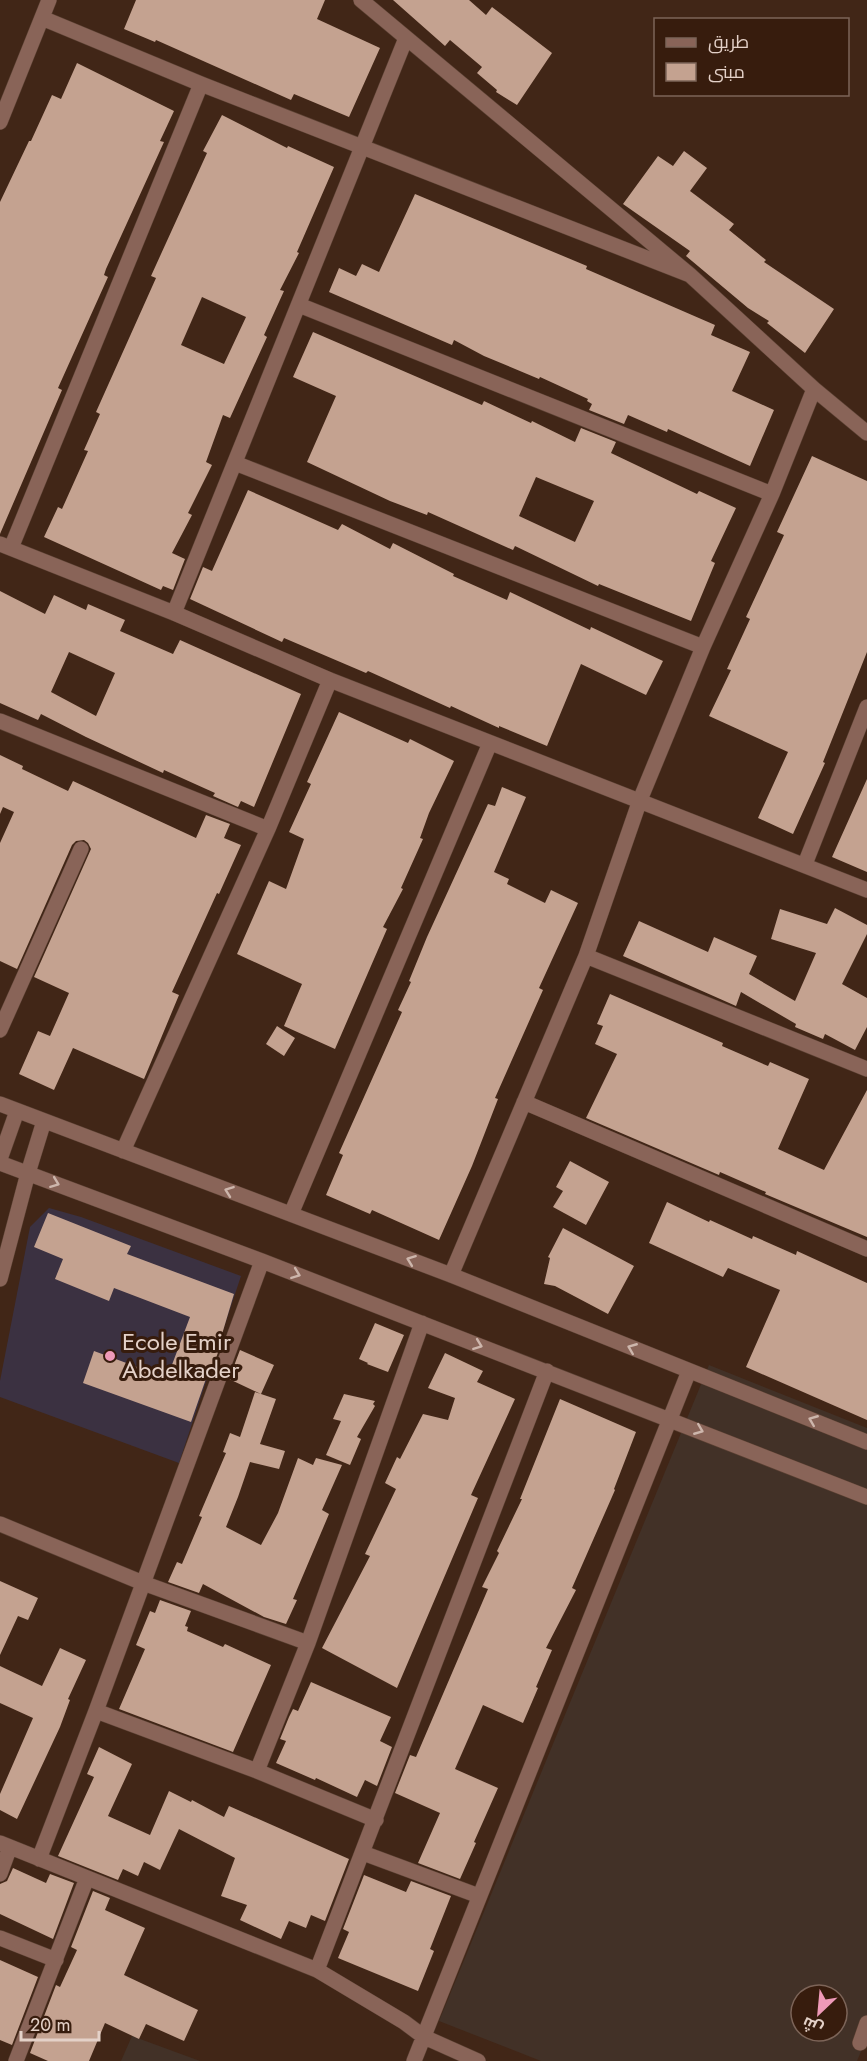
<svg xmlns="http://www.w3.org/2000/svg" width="867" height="2061" viewBox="0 0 867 2061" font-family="Jost,Cairo,sans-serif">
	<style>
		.industrial { fill: #423127; fill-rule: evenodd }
		.education { fill: #3b3141 }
		.building { fill: #c4a290; fill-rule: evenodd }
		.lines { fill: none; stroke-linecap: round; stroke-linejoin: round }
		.minor-casing { stroke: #5b4133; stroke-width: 16 }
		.minor { stroke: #896458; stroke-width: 15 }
		.oneway { stroke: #cdb6ac }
		.poi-dot { fill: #ef9ab8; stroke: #371c0d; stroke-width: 2 }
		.labels { text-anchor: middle; stroke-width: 6; stroke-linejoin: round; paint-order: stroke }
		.poi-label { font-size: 24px; fill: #e4d1c8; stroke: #371c0d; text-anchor: start }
	</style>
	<rect width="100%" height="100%" fill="#412617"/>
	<path class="industrial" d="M709 1365 867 1428V2037L857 2061H541L439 2021ZM801 1995H837V2031H801Z
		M132 2036 200 2061H121Z"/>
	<path class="education" d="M49 1208 81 1217 241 1276 179 1463 0 1397V1381L30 1227Z"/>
	<path class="building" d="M136 0H325L317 19 380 48 349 117 294 94 291 100 156 40 155 42 124 29Z
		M393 0H469L486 15 492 7 552 53 517 105 496 92 497 90 477 73 482 67 450 40 445 46Z
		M77 63 174 111 160 141 164 142 106 269 104 275 108 277 58 388 62 390 0 534V202L29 141H31L52 95 61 99Z
		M222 115 287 148 288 146 334 167 297 252 299 253 280 290 284 291 264 335 267 337 230 418 223 415 206 462 212 465 188 513 192 515 172 553 185 559 173 590 163 586 161 590 44 537 58 507 62 509 88 451 84 450 100 414 96 412 156 278 151 276 207 153 203 151ZM202 297 246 317 224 364 181 345Z
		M684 151 707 168 690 191 734 224 729 230 766 260 764 262 834 309 805 353 767 323 769 321 748 308 686 256 690 251 623 204 658 156 673 166Z
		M415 194 587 266 586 269 715 325 711 335 750 352 732 391 774 410 750 466 668 429 667 432 628 415 624 424 589 410 592 404 587 401 588 399 540 377 539 379 484 356 454 340 452 345 329 292 339 268 356 276 362 264 379 272Z
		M313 332 482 405 484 401 531 423 532 421 575 442 581 428 616 442 611 453 697 494 699 491 736 508 711 561 715 563 691 621 599 584 598 586 515 546 513 550 428 512 427 515 390 501 307 462 336 396 293 377ZM536 477 594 501 575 542 519 516Z
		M812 456 867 481V652L823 762 825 763 793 834 758 818 788 752 709 716 731 670 727 669 750 619 746 617 784 535 777 532Z
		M248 490 338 530 342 524 390 549 393 543 454 574 453 576 507 600 510 592 590 630 591 627 663 661 646 695 581 664 547 746 499 726V728L451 706 450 708 368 671 366 673 284 638 282 642 190 599 203 567 212 571Z
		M0 591 45 614 54 595 86 610 88 604 125 620 120 631 173 654 180 640 301 694 254 807 241 801 238 807 213 796 215 793 164 770 163 773 86 737 41 714 38 720 0 703ZM69 652 115 673 96 716 51 692Z
		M339 712 408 743 410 739 454 761 429 813 420 838 423 839 401 888 403 889 383 927 387 929 335 1049 284 1026 302 984 237 954 269 881 286 889 304 839 289 832 311 784 307 782Z
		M0 755 23 766 22 769 68 791 73 781 196 838 206 815 230 824 224 838 241 845 219 894 217 893 172 992 179 995 144 1079 73 1048 54 1090 19 1074 38 1031 50 1036 69 993 34 977 91 849 88 843 84 840 76 841 72 845 17 969 0 961V843L14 812 3 807 0 814Z
		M867 779V872L832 857Z
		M502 787 526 797 494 872 509 879 507 884 545 903 551 890 578 903 539 988 543 990 495 1098 498 1099 472 1166 439 1240 372 1210 370 1214 326 1195 343 1155 339 1153 402 1012 398 1010 411 982 409 981 427 937 488 804 495 806Z
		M835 908 867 925V934L842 984 867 998V1027L855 1050 825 1034 823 1039 795 1027 796 1024 741 992 736 1006 623 956 639 921 708 952 714 937 757 956 749 974 795 1001 816 953 771 939 780 909 827 924Z
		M610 994 723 1043 722 1046 768 1066 770 1062 809 1079 778 1149 824 1170 867 1090V1237L765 1194 766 1192 720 1172 719 1175 586 1118 617 1054 595 1044 603 1026 597 1024Z
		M277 1026 295 1038 284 1056 266 1044Z
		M570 1161 609 1182 586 1225 553 1207 563 1191 556 1187Z
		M667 1202 709 1222 710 1220 752 1239 753 1236 796 1255 797 1251 867 1283V1420L746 1367 780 1290 728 1268 723 1277 649 1243Z
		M48 1213 131 1246 127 1254 234 1294 220 1341 222 1342 211 1371 209 1370 191 1422 83 1383 94 1351 167 1378 190 1317 114 1288 109 1301 55 1279 63 1259 34 1247Z
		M563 1228 634 1266 608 1314 555 1286 544 1284 550 1258 548 1257Z
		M375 1323 404 1335 388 1372 367 1364 368 1363 359 1359Z
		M240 1350 274 1365 261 1394 229 1379Z
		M445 1353 483 1371 477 1382 515 1399 471 1495 478 1498 397 1688 322 1648 370 1556 365 1554 396 1489 385 1483 397 1457 400 1459 423 1414 448 1420 455 1398 428 1388Z
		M255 1392 276 1399 260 1444 285 1451 279 1469 250 1462 238 1497 226 1527 261 1545 278 1513 298 1458 313 1465 316 1458 342 1465 322 1510 329 1514 293 1599 297 1600 286 1624 264 1617 203 1584 199 1593 168 1582 177 1562 182 1564 202 1517 199 1516 226 1453 223 1452 230 1433 240 1437Z
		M344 1394 375 1401 373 1404 375 1406 357 1437 361 1439 350 1465 326 1455 341 1421 333 1419Z
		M560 1399 636 1432 614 1489 615 1490 572 1588 576 1590 546 1648 552 1650 536 1687 538 1688 523 1723 483 1705 455 1769 498 1788 474 1842 476 1843 460 1879 418 1863 440 1813 395 1793 410 1755 416 1757 488 1589 482 1587 499 1553 497 1551 522 1499H520Z
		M0 1581 38 1598 28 1620 18 1616 0 1655Z
		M160 1600 191 1611 185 1626 188 1627 187 1631 223 1647 225 1644 271 1665 233 1752 119 1709 145 1649 136 1645 150 1611 155 1613Z
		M60 1648 86 1660 68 1699 70 1700 60 1727 17 1819 0 1810V1794L33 1718 0 1703V1666L42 1686Z
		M311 1682 391 1717 380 1741 392 1747 377 1786 365 1780 357 1797 316 1778 315 1780 276 1763 286 1741 280 1739 289 1717 293 1709 298 1711Z
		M99 1747 132 1764 108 1816 150 1835 169 1791 191 1802 192 1800 224 1817 229 1806 349 1859 325 1921 311 1915 306 1928 289 1921 281 1939 240 1920 247 1905 221 1896 235 1858 179 1829 160 1870 144 1862 138 1876 123 1869 118 1880 58 1856 94 1777 87 1774Z
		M13 1868 46 1883 50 1874 74 1883 53 1939 0 1914V1884L7 1881Z
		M364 1875 406 1892 411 1881 451 1896 430 1949 434 1951 418 1991 338 1958 349 1932 343 1929Z
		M93 1891 110 1898 105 1910 145 1928 124 1975 198 2010 184 2041 146 2024 139 2039 105 2023 89 2061H48L30 2053 56 1985 60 1987 77 1950 71 1947Z
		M0 1960 38 1977 12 2045 0 2040Z"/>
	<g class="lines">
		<g class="minor-casing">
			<path id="minor" d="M361 0 690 275 814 389 867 433
				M42 18 201 84 690 275
				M0 122 49 0
				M299 305 772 494
				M235 463 703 647
				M0 544 174 613 330 680 867 890
				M11 548 201 84
				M174 613 406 38
				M0 721 268 829
				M805 864 867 707
				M586 956 867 1069
				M0 1030 81 849
				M524 1102 867 1249
				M0 1104 451 1275 867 1442
				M123 1151 268 829 330 680
				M0 1159 17 1111
				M0 1163 262 1261 867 1497
				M291 1214 490 743
				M451 1275 586 956 640 800 703 647 772 494 814 389
				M0 1279 28 1173 44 1121
				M0 1524 143 1583 308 1643
				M96 1711 257 1771 376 1820
				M257 1771 308 1643 422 1323
				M0 1843 317 1970 404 2022 424 2037 478 2061
				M363 1853 479 1896
				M39 1859 96 1711 262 1261
				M0 1874 10 1847
				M0 1938 56 1960
				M317 1970 547 1371
				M860 2043 867 2023
				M16 2061 87 1878
				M414 2061 689 1371"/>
		</g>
		<use href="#minor" class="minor"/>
	</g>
	<defs><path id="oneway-chevron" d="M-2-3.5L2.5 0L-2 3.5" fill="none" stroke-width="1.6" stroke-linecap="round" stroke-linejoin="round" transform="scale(1.5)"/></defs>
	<g class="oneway">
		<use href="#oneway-chevron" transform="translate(55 1183) rotate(21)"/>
		<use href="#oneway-chevron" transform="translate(229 1191) rotate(-160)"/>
		<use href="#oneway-chevron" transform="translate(411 1260) rotate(-159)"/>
		<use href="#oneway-chevron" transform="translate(296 1274) rotate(21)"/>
		<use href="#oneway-chevron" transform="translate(478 1345) rotate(21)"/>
		<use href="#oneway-chevron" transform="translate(632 1348) rotate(-158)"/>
		<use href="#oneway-chevron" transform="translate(813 1420) rotate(-158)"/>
		<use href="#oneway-chevron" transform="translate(699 1430) rotate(22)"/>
	</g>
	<circle class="poi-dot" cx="110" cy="1356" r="6"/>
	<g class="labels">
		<g class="poi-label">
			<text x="122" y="1350">Ecole Emir<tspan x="122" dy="28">Abdelkader</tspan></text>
		</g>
	</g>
	<rect x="654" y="18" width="195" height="78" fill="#371c0d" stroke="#7c6458" stroke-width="1.5"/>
	<rect x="666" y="38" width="30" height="9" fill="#896458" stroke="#7c6458" stroke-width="1.5"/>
	<text x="708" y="48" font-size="18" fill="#e4d1c8">طريق</text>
	<rect x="666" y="63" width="30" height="18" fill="#c4a290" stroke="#7c6458" stroke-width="1.5"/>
	<text x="708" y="78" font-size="18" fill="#e4d1c8">مبنى</text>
	<g transform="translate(819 2013) rotate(206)"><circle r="28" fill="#371c0d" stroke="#7c6458" stroke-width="1.5"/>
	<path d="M0-4.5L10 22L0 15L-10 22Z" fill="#ef9ab8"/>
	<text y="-9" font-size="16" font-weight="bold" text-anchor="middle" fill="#e4d1c8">ش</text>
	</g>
	<path d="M21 2031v9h78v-9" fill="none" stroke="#e4d1c8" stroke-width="3"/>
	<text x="30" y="2031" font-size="18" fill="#e4d1c8" stroke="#371c0d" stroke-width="4.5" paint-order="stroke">20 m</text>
</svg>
